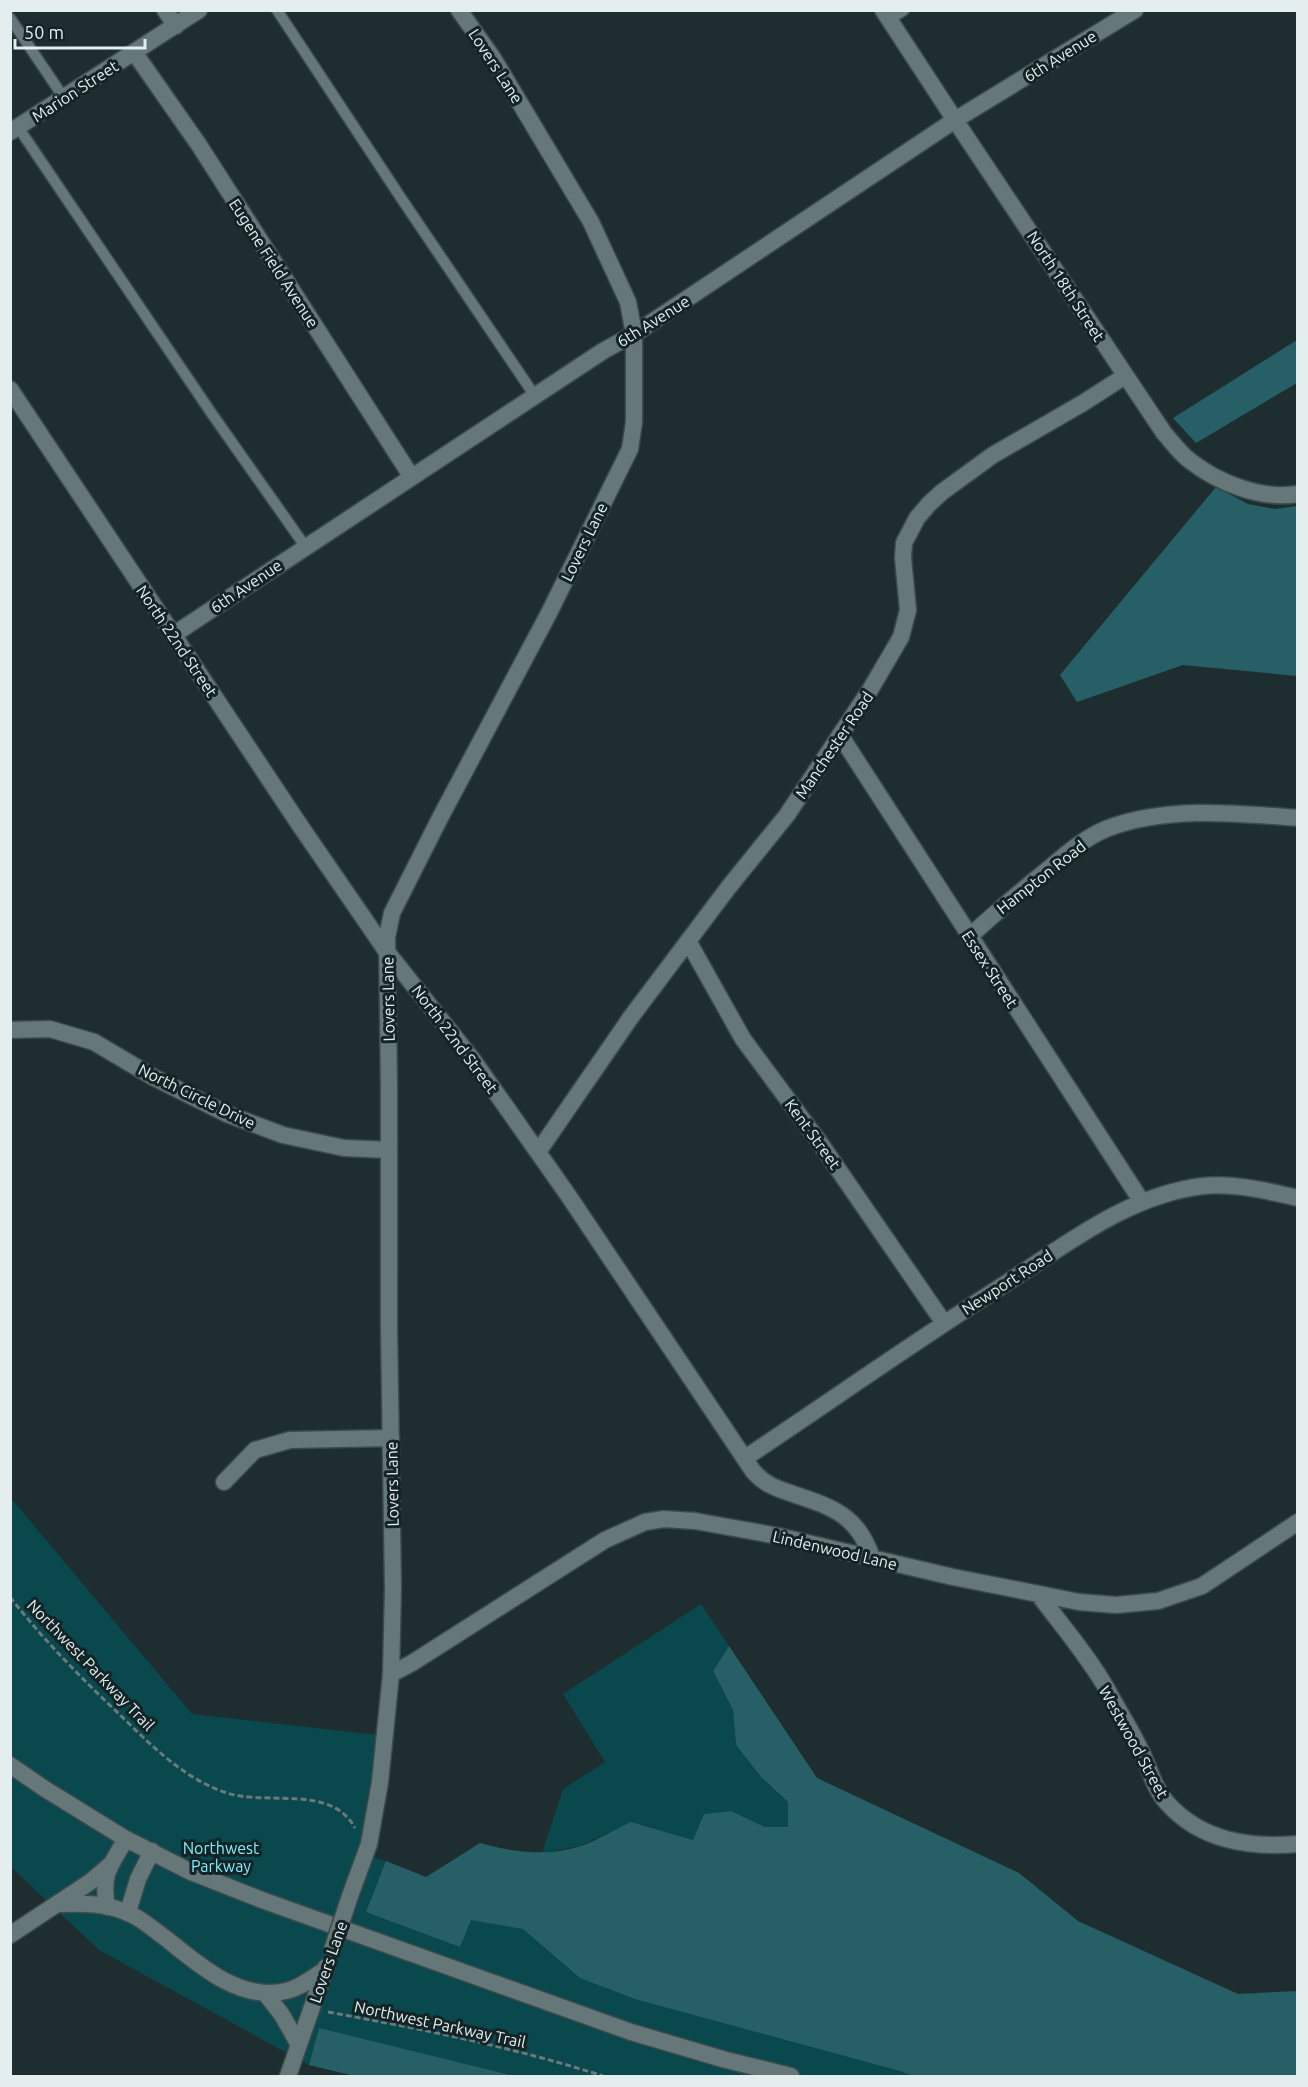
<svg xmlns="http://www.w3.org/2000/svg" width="1308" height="2087" viewBox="0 0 1308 2087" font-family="Ubuntu,sans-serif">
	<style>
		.green { fill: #09484d }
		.forest { fill: #265f65 }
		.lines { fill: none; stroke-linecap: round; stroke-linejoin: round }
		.service-casing { stroke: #3c4a4c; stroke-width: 13 }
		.minor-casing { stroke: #3c4a4c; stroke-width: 19 }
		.tertiary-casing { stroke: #3c4a4c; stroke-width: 19 }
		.path { stroke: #6b797a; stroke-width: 3; stroke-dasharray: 6 3; stroke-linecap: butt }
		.service { stroke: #657779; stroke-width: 10 }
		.minor { stroke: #657779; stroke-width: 16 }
		.tertiary { stroke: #657779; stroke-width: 16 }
		.tertiary-bridge-casing { stroke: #3c4a4c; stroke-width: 19; stroke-linecap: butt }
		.tertiary-bridge { stroke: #657779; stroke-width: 16 }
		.labels { text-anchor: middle; stroke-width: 6; stroke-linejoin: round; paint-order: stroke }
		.street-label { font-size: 16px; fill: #e4eeef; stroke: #142426 }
		.park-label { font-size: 16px; fill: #7eeef9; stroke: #142426 }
	</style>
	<rect width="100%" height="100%" fill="#1e2e30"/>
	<path class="green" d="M10 1497 192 1714 377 1735 376 1762 361 1852 426 1877 1297 2076H355L309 2065 99 1950 11 1867Z
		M701 1604 729 1646 713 1671 733 1710 736 1745 761 1777 788 1802V1827H765L731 1811 704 1814 693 1840 631 1822 580 1846 542 1853 563 1789 605 1762 563 1694Z"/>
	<path class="forest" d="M1297 340V383L1196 443 1173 418Z
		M1216 487 1248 504 1275 509 1297 506V676L1183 665 1077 702 1060 675Z
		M729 1646 817 1778 1019 1873 1078 1921 1238 1994 1297 1991V2076H914L900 2071 635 1999 580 1978 523 1929 471 1920 460 1947 366 1912 386 1861 426 1877 480 1843C512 1852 548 1857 581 1846 598 1840 615 1829 631 1822L693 1840 704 1814 731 1811 765 1827H788V1802L761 1777 736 1745 733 1710 713 1671Z
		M319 2028 514 2076H355L309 2065Z"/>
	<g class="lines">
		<g class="service-casing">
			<path id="service" d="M277 10 401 198 535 396
				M10 18 64 98
				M889 20 904 10
				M18 127 212 414 305 546"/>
		</g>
		<g class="minor-casing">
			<path id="minor" d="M165 10 176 26
				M1135 10 955 120 1164 433C1172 442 1180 453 1189 460 1218 483 1261 500 1298 494
				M134 52 199 145 411 476
				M10 132 199 10
				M173 635 603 351 634 334
				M840 735 1142 1202
				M969 937C994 914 1020 892 1046 871 1064 856 1084 838 1106 829 1165 806 1236 813 1298 818
				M688 941 743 1039 820 1143 944 1323
				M387 952 473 1060 568 1195 753 1471C765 1485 776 1488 793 1494 832 1507 858 1515 872 1558
				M10 1030 50 1029 94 1042 153 1077 227 1114 283 1135 344 1148 389 1150
				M538 1152 631 1017 728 888 787 815 870 690 901 637 908 610 903 558 904 543 917 518 929 504 942 492 993 455 1083 403 1125 376
				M745 1458C832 1400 917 1340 1005 1284 1067 1244 1128 1195 1203 1186 1234 1183 1268 1191 1298 1198
				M224 1482 255 1450 290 1440 391 1438
				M1039 1595C1062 1626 1089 1657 1108 1691 1118 1710 1130 1728 1139 1747 1149 1765 1153 1788 1168 1804 1202 1841 1249 1848 1298 1844
				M391 1674 412 1663 605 1540 645 1522 664 1519 695 1521 778 1536 953 1577 1079 1602 1116 1605 1158 1601 1202 1586 1298 1522"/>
		</g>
		<g class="tertiary-casing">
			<path id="tertiary" d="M634 334 955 120 883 10
				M10 389 299 824 387 952
				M10 1765 45 1789 126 1839 191 1872 262 1900 631 2032 726 2060 791 2076
				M350 1896 369 1844 380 1782 391 1674 393 1588 389 1329V1087L387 937 392 913 441 816 549 613 630 449 634 422V334L628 302 591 222 493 58 459 10
				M58 1904C82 1903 108 1903 130 1914 144 1920 155 1931 168 1940 200 1966 241 2002 286 1991 301 1988 313 1977 326 1969
				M107 1907C101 1874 110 1866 126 1839
				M128 1912 138 1879 152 1851
				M10 1935 90 1882 110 1865
				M265 1993 282 2015 299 2045
				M288 2076 326 1967"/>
		</g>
		<path class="path" d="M10 1597C42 1638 78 1675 116 1711 148 1742 181 1777 224 1792 264 1807 331 1783 355 1828
			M328 2012C421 2029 513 2047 603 2076"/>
		<use href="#service" class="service"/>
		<use href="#minor" class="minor"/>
		<use href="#tertiary" class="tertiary"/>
		<g class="tertiary-bridge-casing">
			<path id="tertiary-bridge" d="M332 1950 350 1896"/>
		</g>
		<use href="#tertiary-bridge" class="tertiary-bridge"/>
	</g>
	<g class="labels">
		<g class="street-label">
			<text transform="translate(1060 56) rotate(-32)" y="6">6th Avenue</text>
			<text transform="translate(496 66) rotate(57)" y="6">Lovers Lane</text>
			<text transform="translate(75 91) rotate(-33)" y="6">Marion Street</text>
			<text transform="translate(274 263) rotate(57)" y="6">Eugene Field Avenue</text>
			<text transform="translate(1066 286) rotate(57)" y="6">North 18th Street</text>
			<text transform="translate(653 321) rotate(-32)" y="6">6th Avenue</text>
			<text transform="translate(584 542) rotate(-64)" y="6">Lovers Lane</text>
			<text transform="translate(246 586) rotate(-34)" y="6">6th Avenue</text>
			<text transform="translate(177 641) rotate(56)" y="6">North 22nd Street</text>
			<text transform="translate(834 745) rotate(-56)" y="6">Manchester Road</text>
			<text transform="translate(1041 877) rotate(-38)" y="6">Hampton Road</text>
			<text transform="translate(990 969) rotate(57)" y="6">Essex Street</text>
			<text transform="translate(388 999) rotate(-91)" y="6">Lovers Lane</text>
			<text transform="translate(455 1039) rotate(53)" y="6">North 22nd Street</text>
			<text transform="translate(197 1096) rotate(26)" y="6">North Circle Drive</text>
			<text transform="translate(813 1134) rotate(54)" y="6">Kent Street</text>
			<text transform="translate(1007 1282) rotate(-33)" y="6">Newport Road</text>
			<text transform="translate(392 1484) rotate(-91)" y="6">Lovers Lane</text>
			<text transform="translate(835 1550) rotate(13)" y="6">Lindenwood Lane</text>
			<text transform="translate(91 1665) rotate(46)" y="6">Northwest Parkway Trail</text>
			<text transform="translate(1134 1742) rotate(61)" y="6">Westwood Street</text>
			<text transform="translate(328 1962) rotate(-71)" y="6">Lovers Lane</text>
			<text transform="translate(440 2024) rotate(12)" y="6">Northwest Parkway Trail</text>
		</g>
		<g class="park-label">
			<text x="221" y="1854">Northwest<tspan x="221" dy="18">Parkway</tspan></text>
		</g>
	</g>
	<rect width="1308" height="2087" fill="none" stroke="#e4eeef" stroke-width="24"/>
	<path d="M15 39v9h130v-9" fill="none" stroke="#e4eeef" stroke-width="3"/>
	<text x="24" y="39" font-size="18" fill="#e4eeef" stroke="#142426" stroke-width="4.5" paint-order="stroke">50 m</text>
</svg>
